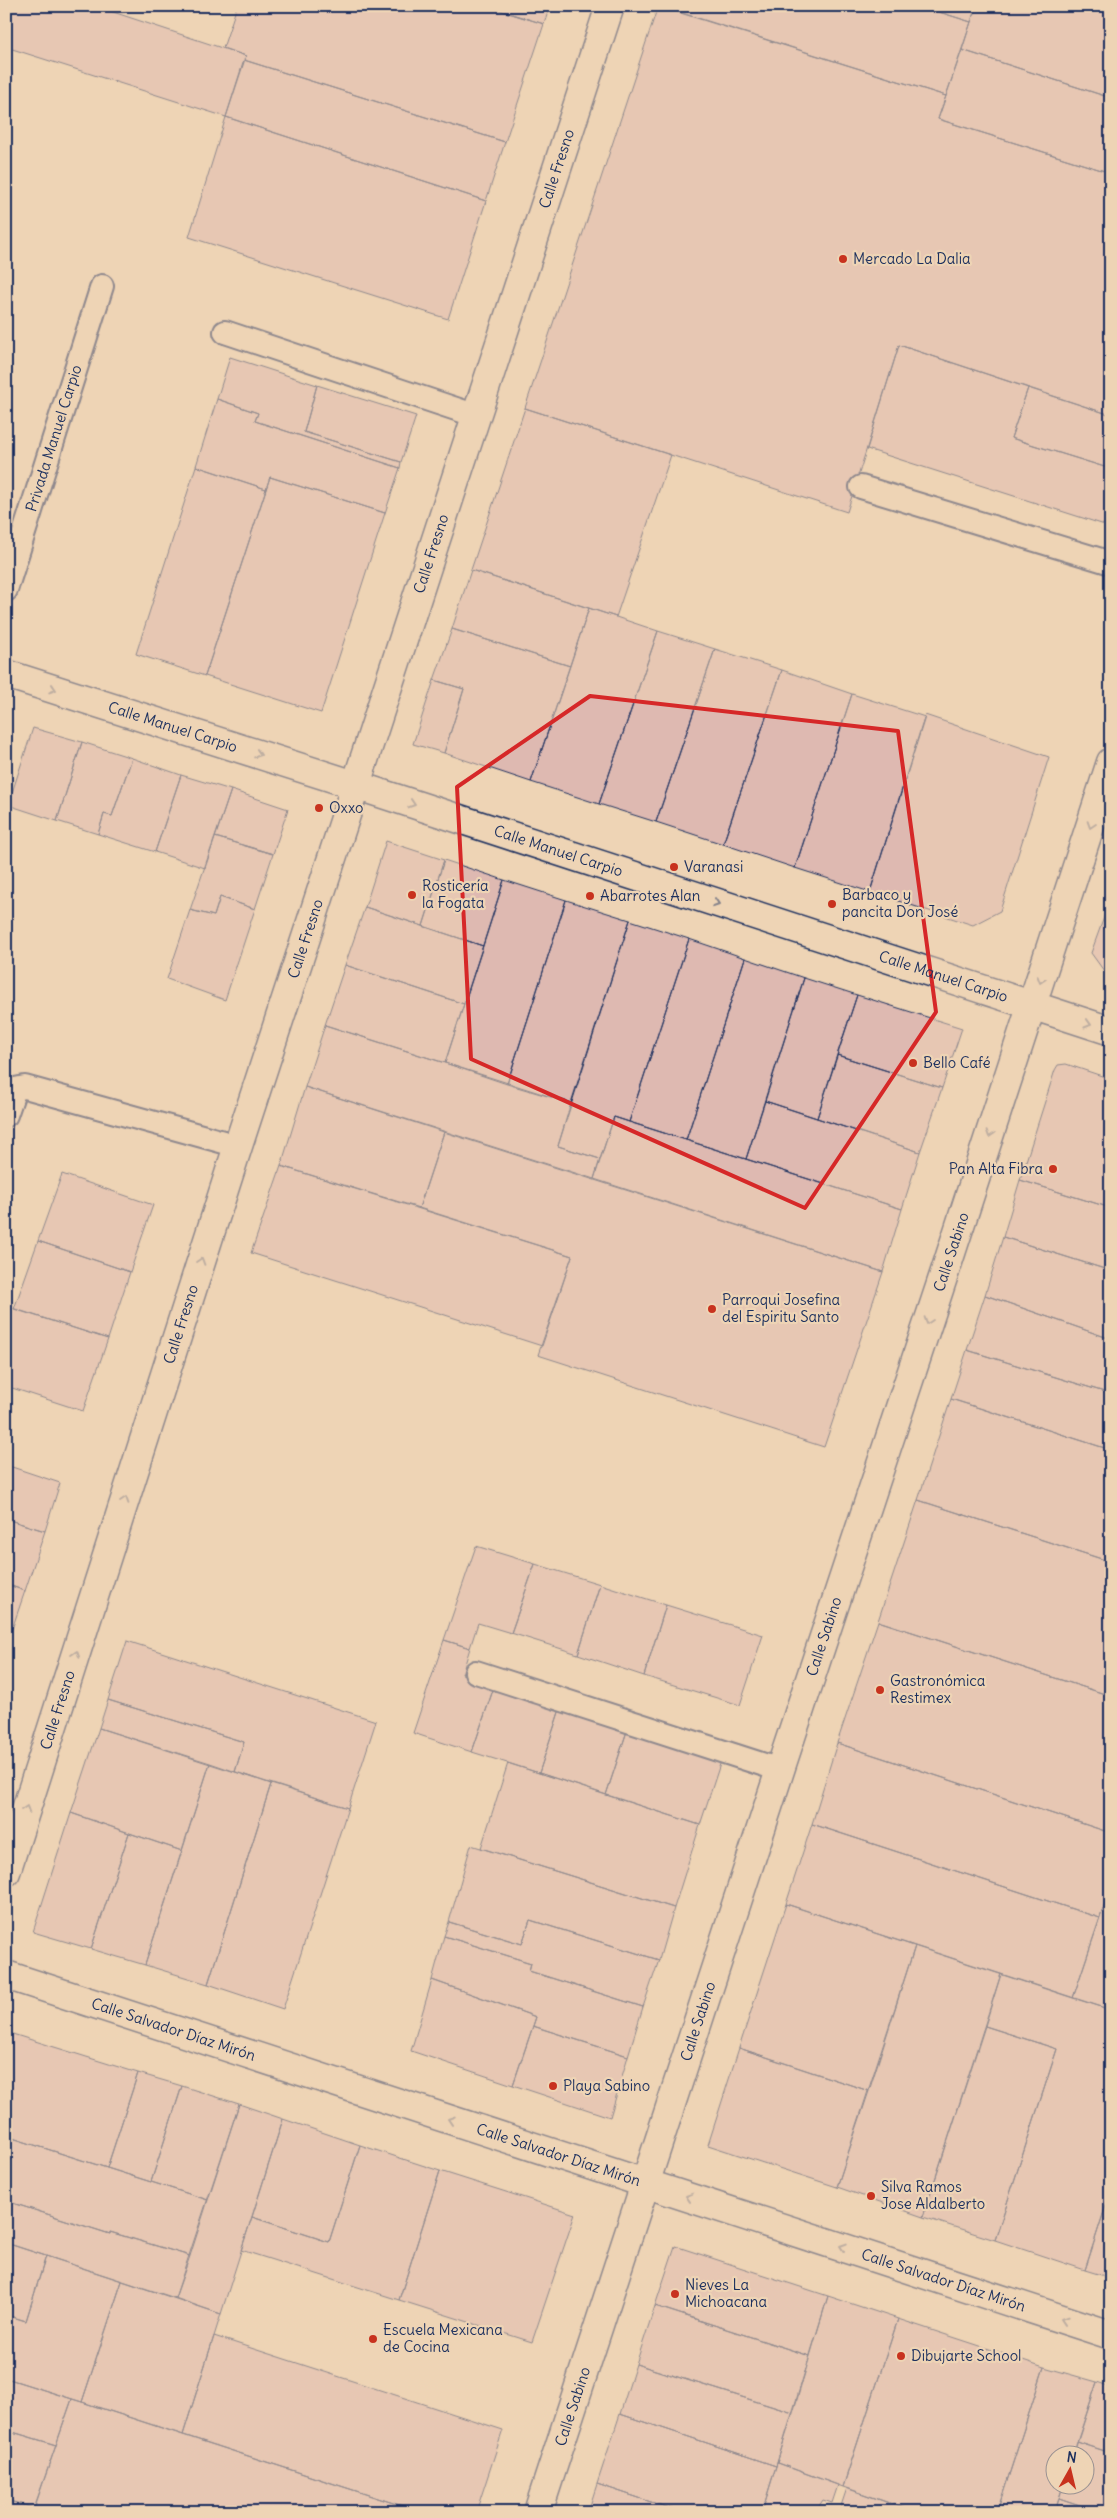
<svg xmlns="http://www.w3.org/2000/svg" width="1117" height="2518" viewBox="0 0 1117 2518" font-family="Delius,sans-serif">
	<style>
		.building { fill: #deb9b1; stroke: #1b2f5e }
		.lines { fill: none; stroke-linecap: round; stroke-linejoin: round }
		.service-casing { stroke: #1b2f5e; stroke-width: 26 }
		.minor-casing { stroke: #1b2f5e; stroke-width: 31 }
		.service { stroke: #eed4b5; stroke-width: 22 }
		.minor { stroke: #eed4b5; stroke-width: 28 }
		.oneway { stroke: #84828a }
		.marked { fill: none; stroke: #d62828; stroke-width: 4; stroke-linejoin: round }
		.poi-dot { fill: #c8321e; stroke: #eed4b5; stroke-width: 2 }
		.labels { text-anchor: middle; stroke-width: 4.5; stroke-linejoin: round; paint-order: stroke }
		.street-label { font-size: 15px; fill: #1b2f5e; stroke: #eed4b5 }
		.poi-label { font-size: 15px; fill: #1b2f5e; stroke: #eed4b5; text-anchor: start }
	</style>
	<rect width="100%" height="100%" fill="#eed4b5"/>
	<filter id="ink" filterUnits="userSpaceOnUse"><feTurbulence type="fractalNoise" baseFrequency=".02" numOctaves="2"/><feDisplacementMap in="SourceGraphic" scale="10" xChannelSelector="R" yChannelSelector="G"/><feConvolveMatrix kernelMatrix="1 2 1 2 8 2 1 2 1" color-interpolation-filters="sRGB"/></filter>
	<g filter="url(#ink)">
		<path class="building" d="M6 6H95L246 56 226 117 6 47Z
			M237 6H486L544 24 505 142 244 60 246 56 223 48Z
			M486 6H550L544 24Z
			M658 6 946 96 938 119 1111 173V415L899 345 847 512 525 408Z
			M660 6H920L971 22 946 96Z
			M920 6H976L971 22Z
			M976 6H1111V98L962 50Z
			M962 50 1111 98V173L938 119Z
			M244 60 505 142 486 201 226 117Z
			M226 117 486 201 448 319 189 237Z
			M899 345 1028 388 1011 438 1111 469V527L867 449Z
			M230 357 317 385 304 432 401 462 400 468 255 421 258 413 217 399Z
			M317 385 416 416 401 462 304 432Z
			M1028 388 1111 415V469L1011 438Z
			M217 399 258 413 255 421 400 468 385 513 270 477 266 489 196 466Z
			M525 408 671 455 616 617 471 570Z
			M196 466 266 489 205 676 136 654Z
			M270 477 385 513 321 713 205 676Z
			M471 570 589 608 570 666 452 629Z
			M589 608 658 631 599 804 531 782Z
			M452 629 570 666 531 782 444 753 464 689 434 680Z
			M658 631 715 649 656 822 599 804Z
			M715 649 782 670 723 844 656 822Z
			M782 670 852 694 795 868 723 844Z
			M434 680 464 689 444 753 413 744Z
			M852 694 925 717 870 892 795 868Z
			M925 715 1049 757 1000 911 973 925 870 892Z
			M33 728 82 742 57 821 8 805Z
			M82 742 132 758 112 816 104 814 98 834 57 821Z
			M132 758 181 775 155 852 98 834 104 814 112 816Z
			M181 775 231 790 205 868 155 852Z
			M231 790 288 809 273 854 215 837Z
			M215 837 273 854 255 909 220 897 214 916 190 910Z
			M386 841 444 860 423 926 365 907Z
			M444 860 504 880 483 946 423 926Z
			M504 880 566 900 507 1084 445 1063Z
			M220 897 255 909 225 1000 167 979 190 910 214 916Z
			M1111 898V974L1104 971 1091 953Z
			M566 900 630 920 571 1103 507 1084Z
			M365 907 483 946 464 1004 345 965Z
			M630 920 689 939 629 1122 614 1117 600 1159 558 1146Z
			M689 939 745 958 686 1140 629 1122Z
			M745 958 804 978 746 1159 686 1140Z
			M345 965 464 1004 445 1063 325 1025Z
			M804 978 857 995 817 1118 765 1101Z
			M857 995 962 1028 942 1088 837 1055Z
			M325 1025 571 1103 558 1146 600 1159 594 1179 305 1087Z
			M837 1055 942 1088 920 1152 817 1118Z
			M1066 1064 1111 1079V1208L1020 1180 1055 1070 1058 1065Z
			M305 1087 444 1132 419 1208 281 1166Z
			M765 1101 920 1152 902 1209 746 1159Z
			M614 1117 902 1209 883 1272 594 1179Z
			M444 1132 883 1272 824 1447 538 1355 572 1256 419 1208Z
			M281 1166 572 1256 542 1346 251 1253Z
			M62 1174 153 1205 130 1272 38 1241Z
			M1020 1180 1111 1208V1271L1003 1237Z
			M1003 1237 1111 1271V1339L985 1295Z
			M38 1241 130 1272 108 1339 14 1309Z
			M985 1295 1111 1339V1394L967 1350Z
			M6 1306 108 1339 83 1411 6 1386Z
			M967 1350 1111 1394V1450L951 1399Z
			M951 1399 1111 1450V1562L918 1500Z
			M6 1465 60 1483 45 1531 6 1519Z
			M918 1500 1111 1562V1696L878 1621Z
			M6 1519 45 1531 25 1591 6 1584Z
			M476 1546 535 1564 511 1633 478 1623 470 1648 444 1640Z
			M535 1564 600 1584 578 1654 511 1633Z
			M6 1584 25 1591 12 1629 6 1627Z
			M600 1584 666 1605 644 1676 578 1654Z
			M666 1605 763 1635 740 1705 644 1676Z
			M878 1621 1111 1696V1833L837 1743Z
			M444 1640 470 1648 462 1674 495 1684 472 1752 413 1733Z
			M127 1641 376 1721 348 1808 235 1772 244 1742 108 1700Z
			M495 1684 561 1706 539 1773 472 1752Z
			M108 1700 244 1742 235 1772 99 1728Z
			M561 1706 628 1728 606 1795 539 1773Z
			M99 1728 210 1763 182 1851 71 1813Z
			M628 1728 722 1758 700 1825 606 1795Z
			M837 1743 1111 1833V1885L1100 1918 812 1824Z
			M210 1763 271 1784 208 1984 145 1965Z
			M508 1763 700 1825 674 1908 481 1848Z
			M271 1784 348 1808 283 2009 208 1984Z
			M71 1813 129 1833 91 1949 33 1932Z
			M812 1824 1100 1918 1073 1998 786 1904Z
			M129 1833 182 1851 145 1965 91 1949Z
			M471 1845 674 1908 659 1960 530 1920 522 1944 449 1922Z
			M1111 1885V2010L1073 1998Z
			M786 1904 915 1946 869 2091 739 2048Z
			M530 1920 659 1960 643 2007 529 1971 531 1963 444 1936 449 1922 522 1944Z
			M444 1936 531 1963 529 1971 643 2007 628 2056 533 2026 536 2017 432 1980Z
			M915 1946 1001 1974 923 2217 837 2187Z
			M1001 1974 1111 2010V2190L1085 2270 995 2240 1057 2049 985 2026Z
			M432 1980 536 2017 513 2085 411 2051Z
			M533 2026 628 2056 610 2117 513 2085Z
			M985 2026 1057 2049 995 2240 923 2217Z
			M6 2032 138 2073 107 2168 6 2136Z
			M739 2048 869 2091 837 2187 708 2145Z
			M138 2073 182 2086 151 2182 107 2168Z
			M182 2086 239 2104 208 2200 151 2182Z
			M239 2104 283 2119 221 2314 175 2298Z
			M283 2119 360 2145 329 2242 252 2217Z
			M6 2136 208 2200 190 2256 110 2232V2234L6 2201Z
			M360 2145 440 2171 399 2300 241 2250 252 2217 329 2242Z
			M440 2171 575 2214 532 2342 399 2300Z
			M1111 2190V2278L1085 2270Z
			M6 2201 110 2234V2232L190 2256 175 2298 6 2243Z
			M6 2243 46 2256 26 2321 6 2315Z
			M675 2246 828 2296 810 2356 655 2306Z
			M46 2256 122 2281 82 2402 6 2378V2315L26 2321Z
			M122 2281 221 2314 183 2435 82 2402Z
			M828 2296 898 2319 843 2487 777 2463Z
			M655 2306 810 2356 793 2413 636 2364Z
			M898 2319 1044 2367 997 2512H915L843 2487Z
			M214 2336 503 2430 476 2512H421L183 2435Z
			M636 2364 793 2413 776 2466 620 2414Z
			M1044 2367 1097 2382 1073 2456H1054V2486H1063L1055 2512H997Z
			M6 2378 72 2399 56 2445 6 2430Z
			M1097 2382 1111 2387V2453L1077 2442Z
			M72 2399 82 2402 421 2512H33Z
			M620 2414 776 2466 762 2512H681L597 2484Z
			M6 2430 56 2445 34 2508 6 2500Z
			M1077 2442 1111 2453V2512H1100L1059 2498 1063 2486H1084V2456H1073Z
			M777 2463 838 2485 832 2503 823 2500 815 2512H762Z
			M597 2484 681 2512H588Z
			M847 2488 915 2512H839Z
			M1059 2498 1100 2512H1055Z
			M6 2500 34 2508 33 2512H6Z"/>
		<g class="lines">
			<g class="service-casing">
				<g id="service">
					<path d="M225 332 477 416"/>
					<path d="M861 487 1111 563"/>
					<path id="s1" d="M6 590 102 286"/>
					<path d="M6 1115 15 1089 25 1087 238 1146"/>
					<path d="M476 1672 780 1770"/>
				</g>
			</g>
			<g class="minor-casing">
				<g id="minor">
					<path id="s2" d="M6 674 355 785 1111 1031"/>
					<path id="s3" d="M6 1872 238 1146 610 6"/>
					<path id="s4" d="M6 1975 1111 2335"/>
					<path id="s5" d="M538 2512C621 2263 700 2013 782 1764 892 1430 1004 1097 1111 762"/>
				</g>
			</g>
			<use href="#service" class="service"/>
			<use href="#minor" class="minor"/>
		</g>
		<defs><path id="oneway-chevron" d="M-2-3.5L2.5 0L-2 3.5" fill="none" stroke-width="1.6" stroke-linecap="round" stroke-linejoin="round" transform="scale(1.25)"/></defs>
		<g class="oneway">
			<use href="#oneway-chevron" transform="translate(53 689) rotate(18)"/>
			<use href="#oneway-chevron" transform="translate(258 754) rotate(18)"/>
			<use href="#oneway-chevron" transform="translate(412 804) rotate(18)"/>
			<use href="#oneway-chevron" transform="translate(1091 825) rotate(108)"/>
			<use href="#oneway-chevron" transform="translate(716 903) rotate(18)"/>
			<use href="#oneway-chevron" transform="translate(1041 980) rotate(108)"/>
			<use href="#oneway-chevron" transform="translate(1088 1024) rotate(17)"/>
			<use href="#oneway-chevron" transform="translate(990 1134) rotate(108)"/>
			<use href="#oneway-chevron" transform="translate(201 1261) rotate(-72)"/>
			<use href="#oneway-chevron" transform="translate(928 1321) rotate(108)"/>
			<use href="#oneway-chevron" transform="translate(125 1500) rotate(-72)"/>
			<use href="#oneway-chevron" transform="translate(76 1654) rotate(-72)"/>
			<use href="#oneway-chevron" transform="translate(26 1809) rotate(-72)"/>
			<use href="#oneway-chevron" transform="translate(451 2120) rotate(-162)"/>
			<use href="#oneway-chevron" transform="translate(689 2197) rotate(-162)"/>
			<use href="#oneway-chevron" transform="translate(843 2247) rotate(-162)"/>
			<use href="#oneway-chevron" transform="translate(1064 2320) rotate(-162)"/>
		</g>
	</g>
	<path d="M0 0H1117V2518H0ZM590 696 898 731 936 1012 805 1208 471 1059 457 787Z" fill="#eed4b5" fill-opacity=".55" fill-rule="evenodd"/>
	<path class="marked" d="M590 696 898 731 936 1012 805 1208 471 1059 457 787Z"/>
	<g class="poi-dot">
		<circle cx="843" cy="259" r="5"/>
		<circle cx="319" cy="808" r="5"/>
		<circle cx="674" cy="867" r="5"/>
		<circle cx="412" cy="895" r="5"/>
		<circle cx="590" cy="896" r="5"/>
		<circle cx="832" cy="904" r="5"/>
		<circle cx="913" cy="1063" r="5"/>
		<circle cx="1053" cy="1169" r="5"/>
		<circle cx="712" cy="1309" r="5"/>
		<circle cx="880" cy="1690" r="5"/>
		<circle cx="553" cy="2086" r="5"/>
		<circle cx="871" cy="2196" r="5"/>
		<circle cx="675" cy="2294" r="5"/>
		<circle cx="373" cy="2339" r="5"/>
		<circle cx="901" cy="2356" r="5"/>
	</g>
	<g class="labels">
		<g class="street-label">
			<text dy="5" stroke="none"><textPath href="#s3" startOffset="1790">Calle Fresno</textPath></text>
			<text dy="5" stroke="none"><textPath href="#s1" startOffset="159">Privada Manuel Carpio</textPath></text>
			<text dy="5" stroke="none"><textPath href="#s3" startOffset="1385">Calle Fresno</textPath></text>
			<text dy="5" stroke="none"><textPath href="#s2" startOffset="175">Calle Manuel Carpio</textPath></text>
			<text dy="5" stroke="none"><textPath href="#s2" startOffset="580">Calle Manuel Carpio</textPath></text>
			<text dy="5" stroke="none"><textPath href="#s3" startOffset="980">Calle Fresno</textPath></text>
			<text dy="5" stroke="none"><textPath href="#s2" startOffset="985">Calle Manuel Carpio</textPath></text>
			<text dy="5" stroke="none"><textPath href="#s5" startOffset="1326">Calle Sabino</textPath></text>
			<text dy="5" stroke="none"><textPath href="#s3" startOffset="575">Calle Fresno</textPath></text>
			<text dy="5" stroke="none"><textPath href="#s5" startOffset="921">Calle Sabino</textPath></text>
			<text dy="5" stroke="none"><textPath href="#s3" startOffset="170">Calle Fresno</textPath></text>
			<text dy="5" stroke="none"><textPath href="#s5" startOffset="516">Calle Sabino</textPath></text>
			<text dy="5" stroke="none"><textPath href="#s4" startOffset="176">Calle Salvador Díaz Mirón</textPath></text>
			<text dy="5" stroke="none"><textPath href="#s4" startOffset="581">Calle Salvador Díaz Mirón</textPath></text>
			<text dy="5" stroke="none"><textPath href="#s4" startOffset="986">Calle Salvador Díaz Mirón</textPath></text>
			<text dy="5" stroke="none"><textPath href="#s5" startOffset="111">Calle Sabino</textPath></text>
		</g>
		<g class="poi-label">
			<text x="853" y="264">Mercado La Dalia</text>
			<text x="329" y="813">Oxxo</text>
			<text x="684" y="872">Varanasi</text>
			<text x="422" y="891">Rosticería<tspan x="422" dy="17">la Fogata</tspan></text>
			<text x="842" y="900">Barbaco y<tspan x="842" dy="17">pancita Don José</tspan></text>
			<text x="600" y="901">Abarrotes Alan</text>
			<text x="923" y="1068">Bello Café</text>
			<text x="1043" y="1174" text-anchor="end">Pan Alta Fibra</text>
			<text x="722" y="1305">Parroqui Josefina<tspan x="722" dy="17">del Espiritu Santo</tspan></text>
			<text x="890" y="1686">Gastronómica<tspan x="890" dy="17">Restimex</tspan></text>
			<text x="563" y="2091">Playa Sabino</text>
			<text x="881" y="2192">Silva Ramos<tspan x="881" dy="17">Jose Aldalberto</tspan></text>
			<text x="685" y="2290">Nieves La<tspan x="685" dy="17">Michoacana</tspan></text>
			<text x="383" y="2335">Escuela Mexicana<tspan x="383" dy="17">de Cocina</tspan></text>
			<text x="911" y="2361">Dibujarte School</text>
		</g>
	</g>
	<rect width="1117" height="2518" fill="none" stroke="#eed4b5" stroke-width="25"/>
	<rect x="12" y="12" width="1092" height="2493" fill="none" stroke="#1b2f5e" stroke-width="2" filter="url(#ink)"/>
	<g transform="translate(1070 2470) rotate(8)"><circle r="24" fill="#eed4b5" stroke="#9a9292"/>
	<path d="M0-4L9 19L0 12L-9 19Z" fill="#c8321e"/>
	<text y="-8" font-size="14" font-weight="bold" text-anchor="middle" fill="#1b2f5e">N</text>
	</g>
</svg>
